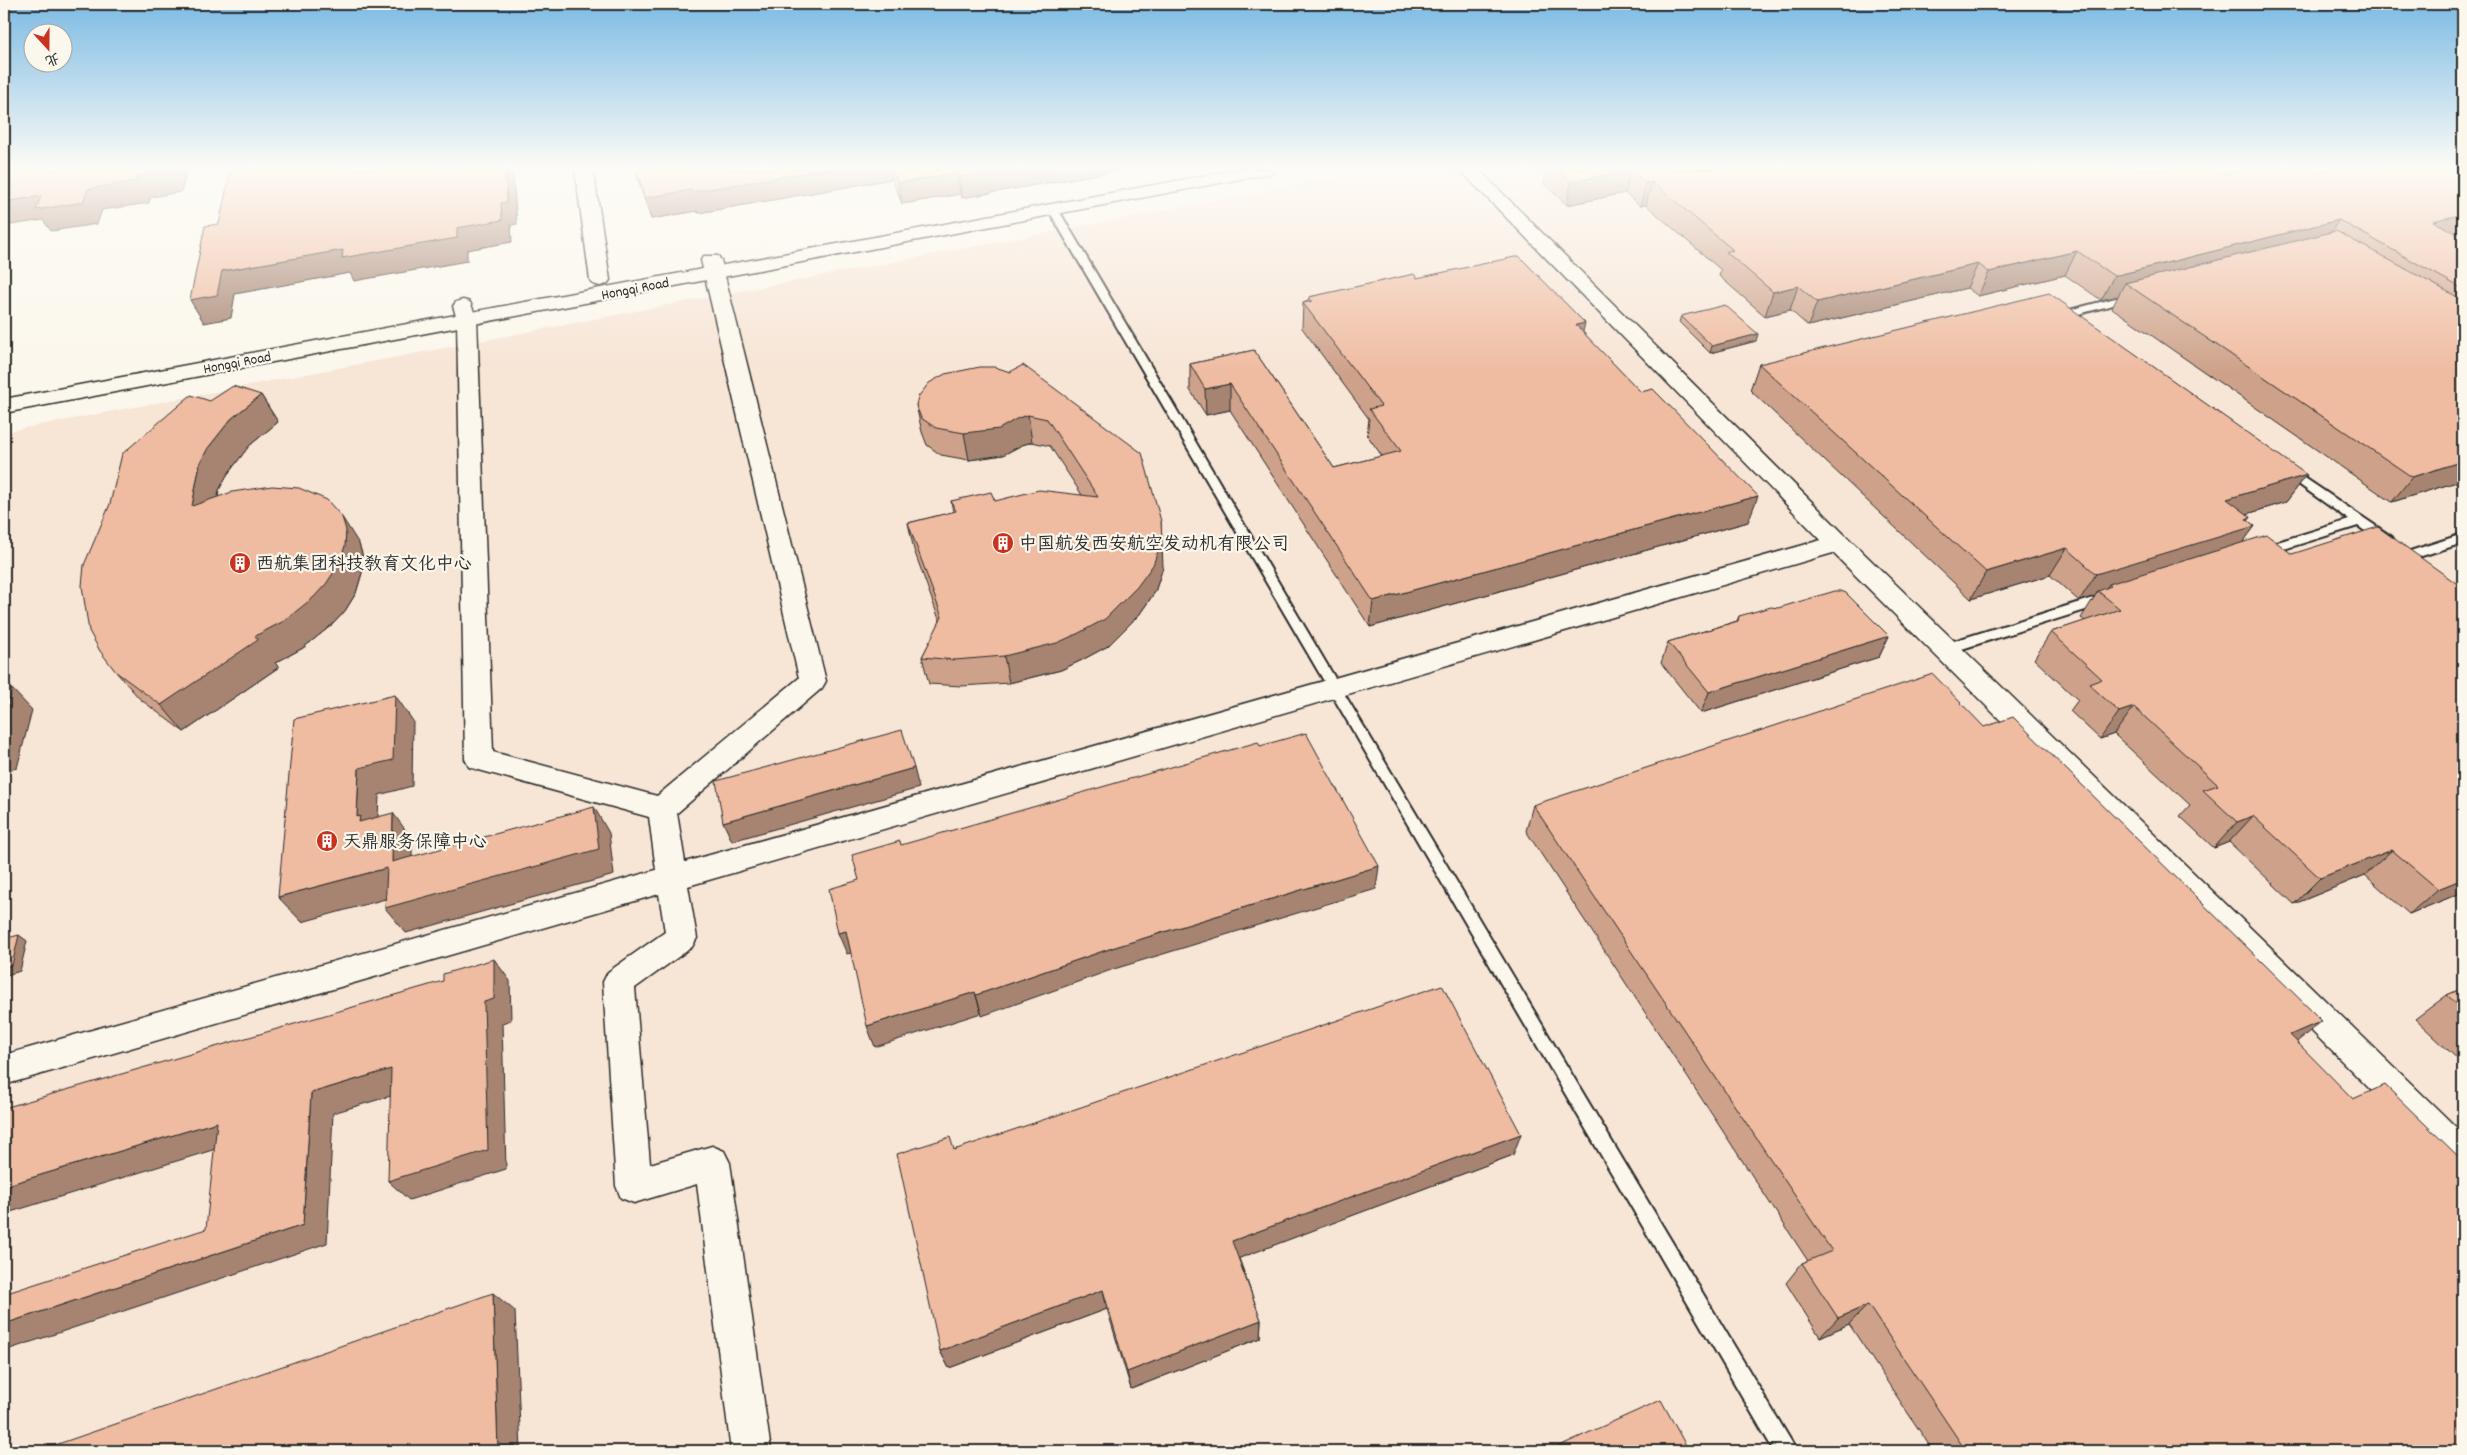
<svg xmlns="http://www.w3.org/2000/svg" width="2467" height="1455" viewBox="0 0 2467 1455" font-family="Dekko,'LXGW WenKai TC',sans-serif">
	<style>
		.built { fill: #f7e5d6 }
		.lines { fill: none; stroke-linecap: round; stroke-linejoin: round }
		.service-casing { stroke: #2b2b2b; stroke-width: 4 }
		.minor-casing { stroke: #2b2b2b; stroke-width: 3 }
		.tertiary-casing { stroke: #2b2b2b; stroke-width: 3 }
		.secondary-casing { stroke: #2b2b2b; stroke-width: 3 }
		.service { fill: #fbf7ec; fill-rule: evenodd }
		.minor { fill: #fbf7ec; fill-rule: evenodd }
		.tertiary { fill: #fbf7ec; fill-rule: evenodd }
		.secondary { fill: #fbf7ec; fill-rule: evenodd }
		.wall { fill: #cea28a; stroke: #2b2b2b }
		.shaded-wall { fill: #a78471; stroke: #2b2b2b }
		.building { fill: #efbca1; stroke: #2b2b2b }
		.labels { text-anchor: middle; stroke-width: 4.5; stroke-linejoin: round; paint-order: stroke }
		.far-street-label { font-size: 15px; fill: #2b2b2b; stroke: #fbf7ec }
		.poi-label { font-size: 18px; fill: #2b2b2b; stroke: #fbf7ec; text-anchor: start }
	</style>
	<rect width="100%" height="100%" fill="#fbf7ec"/>
	<filter id="ink" filterUnits="userSpaceOnUse"><feTurbulence type="fractalNoise" baseFrequency=".02" numOctaves="2"/><feDisplacementMap in="SourceGraphic" scale="10" xChannelSelector="R" yChannelSelector="G"/><feConvolveMatrix kernelMatrix="1 2 1 2 8 2 1 2 1" color-interpolation-filters="sRGB"/></filter>
	<g filter="url(#ink)">
		<path class="built" d="M1380 169H2404L2463 198V1451H4V432Z"/>
		<g class="lines">
			<g class="service-casing">
				<path id="service" d="M1053 206 1058 209 1339 685 1797 1451H1774L1048 209Z
					M2135 293 2139 294V298L2075 315 2080 320 2078 322H2070L2060 314 2062 312Z
					M2287 466 2392 537 2394 540 2392 543H2382L2358 526 2268 554H2258L2256 551 2258 548 2349 520 2283 473 2281 470 2283 467Z
					M2463 534V543L2409 560 2402 556 2404 553Z
					M2109 593 2116 598 2114 601 1946 654 1939 649 1941 645Z"/>
			</g>
			<g class="minor-casing">
				<path id="minor" d="M1459 169H1478L1847 537 2463 1134V1175L2451 1170 1833 553 688 886 697 938 692 947 635 988 650 1164 712 1146 724 1151 730 1163 771 1451H731L697 1184 634 1203 621 1198 616 1186 603 982 608 972 665 932 659 894 4 1085V1055L656 870 649 817 479 770 469 767 465 759 457 319 453 306 456 302 463 300 470 302 477 319 493 752 657 796 799 678 701 260 704 256H718L721 260 826 681 822 688 677 813 685 862 1821 540Z"/>
			</g>
			<g class="tertiary-casing">
				<path id="tertiary" d="M575 169H593L610 280 607 284 600 286 593 284 590 280Z"/>
			</g>
			<g class="secondary-casing">
				<path id="secondary" d="M1240 169H1276L1273 173 1267 174 4 413V399Z"/>
			</g>
			<use href="#service" class="service"/>
			<use href="#minor" class="minor"/>
			<use href="#tertiary" class="tertiary"/>
			<use href="#secondary" class="secondary"/>
		</g>
		<path class="wall" d="M636 169H1126L962 198 960 194 902 204 892 179 698 213 697 211 651 219 638 179Z
			M1546 169H2217L2226 174 2458 235 2463 237V480L2392 502 2112 308 2118 296 2101 300 2065 275 1978 296 1967 288 1808 326 1790 310 1765 316 1719 276 1721 270 1646 205 1640 206 1625 193 1567 205 1544 184Z
			M1417 278 1583 332 1748 522 1370 627 1230 410 1206 415 1190 390V364L1254 350 1334 468 1382 456 1367 435 1369 419 1302 328 1303 303 1308 301 1309 297Z
			M1681 316 1756 341 1710 353 1679 322Z
			M1759 364 2307 475 2286 502 2247 514 2251 517 2248 521 2255 526 2242 543 2463 892 2409 914 2365 875 2294 904 2229 842 2214 848 2180 816 2190 805 2114 734 2100 739 2070 711 2078 700 2034 659 2051 632 2085 621 2081 618 2095 596 2079 601 2050 575 1971 599 1750 390Z
			M1010 372 1163 567 1155 592 1139 615 1108 646 1082 660 1061 670 1009 683 961 686 929 684 922 657 940 622 914 550 908 523 953 512 951 501H995L1082 495 1050 446 1032 442 1022 445 1003 455 969 460 941 455 927 445 922 432 916 405Z
			M261 395 278 422 249 446 227 475 219 490 218 497 359 544 363 557 362 573 356 593 345 611 333 624 303 648 275 663 279 667 184 732 140 699 116 672Z
			M1739 616 1889 636 1879 657 1701 713 1661 663 1668 642 1737 621Z
			M1533 805 2297 1042 2463 1451H1933L1849 1324 1820 1337 1786 1283 1802 1263 1808 1261 1526 831Z
			M2463 988V1064L2415 1019 2447 995Z
			M955 1149 1513 1155 1239 1258 1261 1320 1260 1338 1131 1389 1107 1309 949 1368 940 1351Z"/>
		<path class="shaded-wall" d="M169 169H187L181 192 151 197 149 203 102 210 97 224 51 231 43 220 4 226V202L88 189Z
			M505 169H512L517 224 511 225 512 242 467 250V261L354 281 350 273 235 294 231 318 204 323 190 300 222 271 457 228 501 203Z
			M826 169H890L892 179 698 213 697 211 651 219 638 179H640L691 190Z
			M1008 169H1126L962 198 959 177Z
			M1631 170 1625 193 1567 205 1571 182Z
			M957 173 960 194 902 204 898 183Z
			M1652 182 1646 205 1640 206 1646 183Z
			M2463 214V233L2416 246 2433 221Z
			M2339 220 2323 244 2125 283 2118 296 2101 300 2114 276Z
			M2077 251 2065 275 1978 296 1989 272Z
			M1978 264 1967 288 1808 326 1817 302Z
			M1798 286 1790 310 1765 316 1773 292Z
			M1585 323 1579 349 1576 325Z
			M1758 334 1756 341 1710 353 1712 346Z
			M1230 384V410L1206 415 1205 389Z
			M261 395 278 422 249 446 227 475 219 490 212 533 192 506 200 463 208 448 231 419Z
			M1028 415 1032 442 1022 445 1003 455 969 460 964 433Z
			M2463 461V480L2392 502 2412 477Z
			M2307 475 2286 502 2208 526 2227 499Z
			M1758 496 1748 522 1370 627 1373 601Z
			M342 517 359 544 363 557 362 573 356 593 345 611 333 624 303 648 275 663 279 667 184 732 161 705 255 636Z
			M2251 517 2242 529 2255 526 2235 553 2111 586 2109 584 2103 593 2098 591 2095 596 2079 601 2096 574Z
			M1161 521 1163 567 1155 592 1139 615 1108 646 1082 660 1061 670 1009 683 1004 656Z
			M2067 548 2050 575 1971 599 1986 572Z
			M1889 636 1879 657 1701 713 1709 692Z
			M12 689 32 710 17 768 4 771V719Z
			M395 695 413 721 412 786 379 795 377 839 380 847 357 817 359 768Z
			M2134 707 2114 734 2100 739 2119 712Z
			M914 768 919 788 732 841 723 822Z
			M594 807 609 833 614 875 406 933 385 908Z
			M393 813 412 839V887L392 862Z
			M2253 816 2229 842 2214 848 2237 822Z
			M2392 850 2365 875 2294 904 2320 878Z
			M1379 866 1376 889 1114 969 982 1016 976 995 1112 948Z
			M387 868 407 893 302 922 278 897Z
			M2463 879V892L2409 914 2438 889Z
			M846 931 854 952 847 954 838 933Z
			M19 935 27 941 20 971 4 976V967Z
			M494 959 510 981 511 1020 502 1023 506 1169 409 1200 388 1181 484 1002Z
			M975 992 981 1013 875 1047 867 1026Z
			M2322 1021 2293 1045 2290 1035Z
			M391 1069 411 1090 333 1113 327 1243 4 1351V1324L303 1225 311 1093Z
			M217 1122 242 1141 4 1214V1186Z
			M1521 1134 1513 1155 1232 1261V1241Z
			M1103 1290 1107 1309 949 1368 940 1351Z
			M493 1293 515 1311 521 1451H498Z
			M1868 1305 1849 1324 1820 1337 1838 1318Z
			M1261 1320 1260 1338 1131 1389 1127 1372Z"/>
		<path class="building" d="M4 169H169L168 171 137 176 136 181 88 189 83 202 36 210 41 196 4 202Z
			M231 169H505L507 202 501 203 502 220 457 228V238L342 258 343 250 222 271 217 295 190 300 205 226 219 224Z
			M636 169H826L692 192 691 190 644 198 640 179H638Z
			M892 169H1008L959 177 957 173 898 183Z
			M1557 169H2217L2226 174 2250 169H2463V214L2433 221 2463 237V289L2339 220 2114 276 2077 251 1989 272 1978 264 1817 302 1798 286 1773 292 1726 252 1733 250 1652 182 1646 183 1631 170 1571 182Z
			M2336 231 2463 300V461L2412 477 2125 283Z
			M1519 256 1585 323 1576 325 1641 392 1653 389 1758 496 1373 601 1230 384 1205 389 1190 364 1254 350 1334 468 1401 451 1369 409 1381 406 1303 303 1312 301 1309 297 1414 274 1417 278Z
			M2049 293 2307 475 2227 499 2251 517 2246 519 2255 526 2096 574 2067 548 1986 572 1759 364Z
			M1725 305 1758 334 1712 346 1681 316Z
			M1023 365 1142 453 1161 521 1162 540 1153 565 1137 587 1105 619 1079 633 1057 643 1004 656 955 660 922 657 942 617 908 523 956 511 951 501 991 492 995 501 1039 490 1098 497 1047 419 1028 415 1018 418 999 429 964 433 936 428 921 418 916 405 918 397 929 383 945 374 980 367H995L1010 372Z
			M233 386 261 395 231 419 208 448 200 463 192 506 232 492 272 486 299 488 327 500 342 517 346 530 345 546 338 566 326 584 314 597 284 621 255 636 258 640 161 705 116 672 100 651 89 631 82 586 84 565 110 504 122 454 191 395 210 401Z
			M2378 527 2463 588V879L2438 889 2392 850 2320 878 2253 816 2237 822 2203 790 2218 785 2134 707 2119 712 2089 684 2102 679 2051 632 2120 609 2098 591 2111 586 2109 584 2267 535 2292 554Z
			M1835 591H1841L1846 593 1889 636 1709 692 1668 642 1738 621 1739 616 1771 607 1778 608Z
			M1933 674 1984 727 2013 717 2322 1021 2290 1035 2353 1099 2385 1085 2463 1161V1451H1966L1868 1305 1838 1318 1802 1263 1832 1251 1533 805Z
			M12 689 4 719V691Z
			M395 695 393 760 359 768 357 817 360 816 359 822 393 813 392 862 594 807 599 849 385 908 387 868 278 897 294 719Z
			M902 730 914 768 723 822 716 781Z
			M1306 733 1379 866 1112 948 976 995 975 992 867 1026 846 931 838 933 829 889 859 880 852 855 900 841 901 845 1258 742 1260 746Z
			M19 935 12 965 4 967V939Z
			M494 959V999L484 1002 488 1150 388 1181 391 1069 311 1093 303 1225 4 1324V1294L206 1229 217 1122 4 1186V1108L443 981V974Z
			M1442 985 1521 1134 1232 1241 1261 1320 1127 1372 1103 1290 940 1351 897 1154 950 1137 954 1150Z
			M2463 988V1010L2447 995Z
			M493 1293 498 1451H38Z
			M1661 1400 1689 1451H1548Z"/>
	</g>
	<linearGradient id="sky" x2="0" y2="1"><stop stop-color="#7dbbe4"/><stop offset="0.45" stop-color="#fdfbf6"/><stop offset="1" stop-color="#fdfbf6" stop-opacity="0"/></linearGradient>
	<rect width="2467" height="372" fill="url(#sky)"/>
	<defs>
		<g id="building-disc" transform="scale(1.125)"><circle r="9.5" fill="#c8321e" stroke="#fbf7ec"/><path d="M-4-6H4V6H1V3H-1V6H-4ZM-2.5-4.3h1.7v1.8h-1.7ZM.8-4.3h1.7v1.8H.8ZM-2.5-1h1.7V.8h-1.7ZM.8-1h1.7V.8H.8Z" fill="#fff"/></g>
	</defs>
	<g fill-rule="evenodd">
		<use href="#building-disc" x="1003" y="543"/>
		<use href="#building-disc" x="240" y="563"/>
		<use href="#building-disc" x="327" y="841"/>
	</g>
	<g class="labels">
		<g class="far-street-label">
			<text transform="translate(635 288) rotate(-11)" y="5">Hongqi Road</text>
			<text transform="translate(237 362) rotate(-11)" y="5">Hongqi Road</text>
		</g>
		<g class="poi-label">
			<text x="1019" y="549">中国航发西安航空发动机有限公司</text>
			<text x="256" y="569">西航集团科技教育文化中心</text>
			<text x="343" y="847">天鼎服务保障中心</text>
		</g>
	</g>
	<rect width="2467" height="1455" fill="none" stroke="#fbf7ec" stroke-width="20"/>
	<rect x="10" y="10" width="2447" height="1435" fill="none" stroke="#2b2b2b" stroke-width="2" filter="url(#ink)"/>
	<g transform="translate(48 48) rotate(159)"><circle r="24" fill="#fbf7ec" stroke="#a8a59f"/>
	<path d="M0-4L9 19L0 12L-9 19Z" fill="#c8321e"/>
	<text y="-8" font-size="14" font-weight="bold" text-anchor="middle" fill="#2b2b2b">北</text>
	</g>
</svg>
